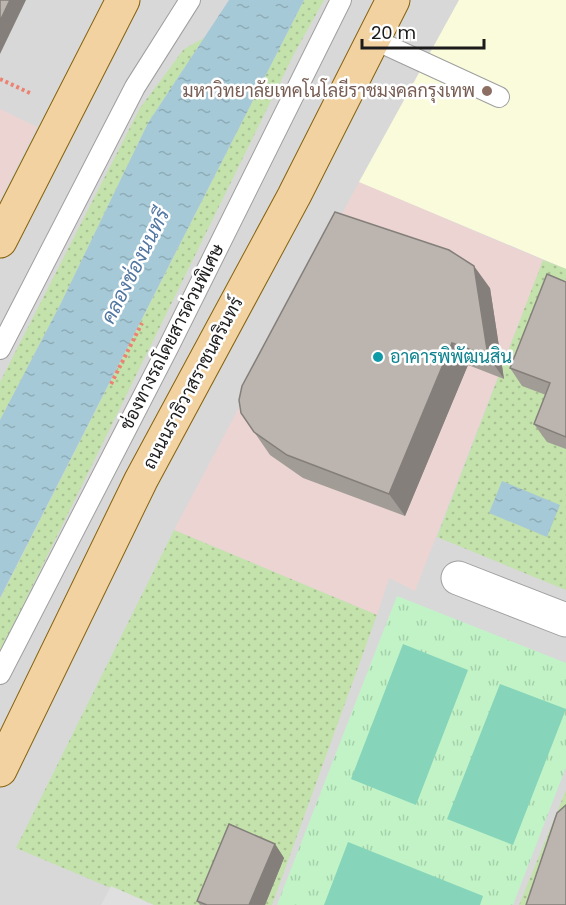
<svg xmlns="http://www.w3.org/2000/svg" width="566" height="905" viewBox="0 0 566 905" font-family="Poppins,Sarabun,sans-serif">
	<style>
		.residential { fill: #d9d8d8 }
		.commercial { fill: #ecd4d2 }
		.education { fill: #fafbdb }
		.grass { fill: url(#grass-dots) }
		.park { fill: url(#park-tufts) }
		.pitch { fill: #86d4b9 }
		.parking { fill: #dfdfdf }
		.water { fill: url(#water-ripples) }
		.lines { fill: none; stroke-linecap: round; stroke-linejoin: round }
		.lane-casing { stroke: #9f9f9f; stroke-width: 22 }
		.street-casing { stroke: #9f9f9f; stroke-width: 35 }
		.primary-casing { stroke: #85620d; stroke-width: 35 }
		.path { stroke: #ec8372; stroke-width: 4; stroke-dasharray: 3 3; stroke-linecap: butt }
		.lane { stroke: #fff; stroke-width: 20 }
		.street { stroke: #fff; stroke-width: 33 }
		.primary { stroke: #f2d2a0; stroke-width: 33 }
		.wall { fill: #a29c96 }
		.shaded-wall { fill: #847f7a }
		.building { fill: #bcb5af; stroke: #847f7a; stroke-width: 1.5 }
		.education-dot { fill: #8d6e63; stroke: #fff; stroke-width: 2 }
		.culture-dot { fill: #0f9aa8; stroke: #fff; stroke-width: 2 }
		.labels { text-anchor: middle; stroke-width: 5; stroke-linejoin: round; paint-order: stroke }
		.education-label { font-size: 18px; fill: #785e54; stroke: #fff; text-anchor: end }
		.street-label { font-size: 18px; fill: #1b1b1b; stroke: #fff }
		.culture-label { font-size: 18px; fill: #0d838f; stroke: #fff; text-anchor: start }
		.water-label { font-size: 20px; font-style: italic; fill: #5176a1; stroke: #fff }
	</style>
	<defs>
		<pattern id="grass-dots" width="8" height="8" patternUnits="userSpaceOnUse" patternTransform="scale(1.5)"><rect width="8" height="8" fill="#c4e2ab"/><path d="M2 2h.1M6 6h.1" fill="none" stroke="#a8c193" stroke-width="1.8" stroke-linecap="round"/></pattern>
		<pattern id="park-tufts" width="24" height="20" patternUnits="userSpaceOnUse" patternTransform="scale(1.5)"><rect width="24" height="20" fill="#c1f3c7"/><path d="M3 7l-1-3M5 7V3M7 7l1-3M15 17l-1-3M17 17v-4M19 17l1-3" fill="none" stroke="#a5d0aa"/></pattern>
		<pattern id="water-ripples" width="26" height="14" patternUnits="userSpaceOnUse" patternTransform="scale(1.5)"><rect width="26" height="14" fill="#a5c9d6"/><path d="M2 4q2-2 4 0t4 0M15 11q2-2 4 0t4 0" fill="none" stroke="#8dacb7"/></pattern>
	</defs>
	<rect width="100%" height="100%" fill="#ece9e1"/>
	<path class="residential" d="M0 0H566V905H0Z"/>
	<path class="commercial" d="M0 109 37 127 0 200Z
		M359 182 543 260 415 591 389 578 377 615 174 530Z"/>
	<path class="education" d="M459 0H566V269L359 182Z"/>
	<path class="grass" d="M304 0H324L294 54 0 652V599Z
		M204 38 148 123 61 303 0 420V382L140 108 184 49Z
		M543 260 566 269V590L437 537Z
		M174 530 377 615 272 905H151L16 848Z
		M566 790V905H519Z"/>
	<path class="park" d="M397 596 566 663V767L513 905H277Z"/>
	<path class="pitch" d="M403 644 468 670 416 805 351 779Z
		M500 684 566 709 513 845 447 819Z
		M348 842 483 896 480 905H324Z"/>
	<path class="parking" d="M111 886 154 905H101Z"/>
	<path class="water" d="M229 0H304L0 598V420L61 303 148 123Z
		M502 481 560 505 547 537 489 513Z"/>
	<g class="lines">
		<g class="lane-casing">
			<path id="lane" d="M373 39 499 97
				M0 349 135 87 190 0
				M0 674 169 346 341 0"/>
		</g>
		<g class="street-casing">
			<path id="street" d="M458 578 566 620"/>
		</g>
		<g class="primary-casing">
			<path id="primary" d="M0 241 123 0
				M0 770 141 480 294 196 393 0"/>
		</g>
		<path class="path" d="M0 79 32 94
			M111 384 142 323"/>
		<use href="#lane" class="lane"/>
		<use href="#street" class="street"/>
		<use href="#primary" class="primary"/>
	</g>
	<path class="wall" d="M566 282V449L547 442 534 424 546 395 522 386 510 368Z
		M490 288 504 379 468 365 405 516 303 478 270 455 241 413Z
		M275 844 284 858 265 905H200L197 901Z"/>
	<path class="shaded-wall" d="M10 0H26L0 54V21Z
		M474 266 490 288 504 379 488 356Z
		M452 343 468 365 405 516 389 494Z
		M275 844 284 858 265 905H249Z"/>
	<path class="building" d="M0 0H10L0 21Z
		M335 212 449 250 474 266 488 356 452 343 389 494 287 455 254 432 241 413 239 400 242 386Z
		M547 274 566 282V437L534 424 550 383 510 368Z
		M566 805V905H526L557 813Z
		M229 824 275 844 249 905H207L197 901Z"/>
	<circle class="education-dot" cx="487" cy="91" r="6"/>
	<circle class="culture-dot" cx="378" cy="357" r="6"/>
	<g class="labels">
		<g class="education-label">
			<text x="475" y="97">มหาวิทยาลัยเทคโนโลยีราชมงคลกรุงเทพ</text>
		</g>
		<g class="street-label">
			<text transform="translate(172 337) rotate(-63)" y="6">ช่องทางรถโดยสารด่วนพิเศษ</text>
			<text transform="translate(193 383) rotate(-62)" y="6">ถนนนราธิวาสราชนครินทร์</text>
		</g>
		<g class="culture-label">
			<text x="390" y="363">อาคารพิพัฒนสิน</text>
		</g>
		<g class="water-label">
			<text transform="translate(135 266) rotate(-63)" y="7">คลองช่องนนทรี</text>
		</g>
	</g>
	<path d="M362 39v9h122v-9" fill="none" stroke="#1b1b1b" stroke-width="3"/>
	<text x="371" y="39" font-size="18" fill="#1b1b1b" stroke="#ffffff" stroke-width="4.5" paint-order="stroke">20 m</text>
</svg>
